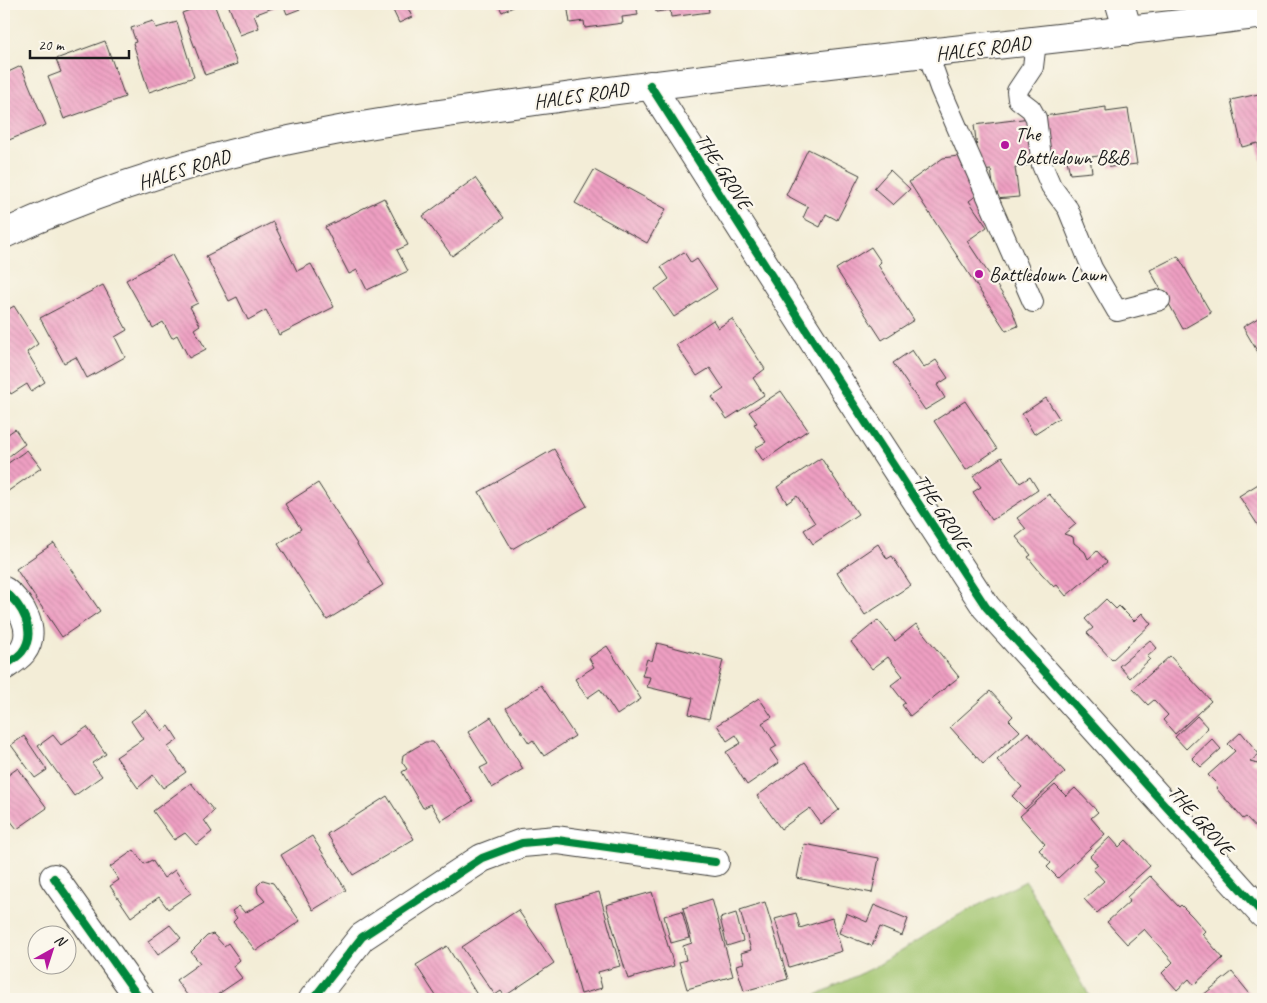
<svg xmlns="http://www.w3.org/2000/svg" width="1267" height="1003" viewBox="0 0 1267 1003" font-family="Caveat,sans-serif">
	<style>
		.grass { fill: #a1c56e; stroke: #5e7045 }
		.building { fill: url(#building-back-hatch) }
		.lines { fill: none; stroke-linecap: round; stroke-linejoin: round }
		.lane-casing { stroke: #3c3b38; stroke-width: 22 }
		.street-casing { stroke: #3c3b38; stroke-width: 30 }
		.secondary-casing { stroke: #3c3b38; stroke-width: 30 }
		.lane { stroke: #fff; stroke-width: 20 }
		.street { stroke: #fff; stroke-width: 28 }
		.secondary { stroke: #fff; stroke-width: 28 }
		.cycleway-casing { stroke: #fbf7ec; stroke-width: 11 }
		.cycleway { stroke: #00873e; stroke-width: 8 }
		.poi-dot { fill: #b5179e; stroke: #fbf7ec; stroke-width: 2 }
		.labels { text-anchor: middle; stroke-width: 4.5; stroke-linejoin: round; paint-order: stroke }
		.street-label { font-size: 20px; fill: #1c1c1c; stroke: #fbf7ec }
		.poi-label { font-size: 20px; fill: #1c1c1c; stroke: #fbf7ec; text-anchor: start }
	</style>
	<defs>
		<pattern id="building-back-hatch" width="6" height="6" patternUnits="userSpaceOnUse" patternTransform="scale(1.25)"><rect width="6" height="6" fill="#ee9fc2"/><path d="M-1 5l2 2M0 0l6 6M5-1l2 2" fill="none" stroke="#cc88a6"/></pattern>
	</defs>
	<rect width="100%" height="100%" fill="#fbf7ec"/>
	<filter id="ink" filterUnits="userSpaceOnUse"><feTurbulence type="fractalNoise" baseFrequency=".02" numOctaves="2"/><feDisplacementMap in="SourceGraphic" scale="10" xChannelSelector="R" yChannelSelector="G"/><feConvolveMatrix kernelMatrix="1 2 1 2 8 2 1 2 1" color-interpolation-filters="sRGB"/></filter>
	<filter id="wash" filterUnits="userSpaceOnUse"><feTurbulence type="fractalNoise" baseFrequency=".0096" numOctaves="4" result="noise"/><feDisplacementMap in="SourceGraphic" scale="20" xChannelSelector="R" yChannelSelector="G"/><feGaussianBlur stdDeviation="1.12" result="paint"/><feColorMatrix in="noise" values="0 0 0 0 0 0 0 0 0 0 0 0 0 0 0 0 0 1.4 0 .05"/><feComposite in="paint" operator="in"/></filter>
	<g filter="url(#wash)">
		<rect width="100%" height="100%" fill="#f3edd7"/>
		<path class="grass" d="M1026 881 1091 999H808L875 967 957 916Z"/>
		<g id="blocks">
			<path class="building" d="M206 4H214L237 64 205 75 182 13Z
				M228 4H283L254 15 259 28 240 35Z
				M283 4H298L300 9 287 14Z
				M390 4H414L407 6 412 17 399 23Z
				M498 4H520L502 12Z
				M567 4H636L638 15 622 17 623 23 585 28 584 21 570 23Z
				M655 4H714V5L708 6 709 12 671 17 670 10 656 12Z
				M153 21 156 28 177 22 194 77 149 92 133 43 136 42 131 28Z
				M105 41 125 97 64 119 48 77 61 72 56 59Z
				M21 66 46 125 4 142V92L10 89 4 74Z
				M1263 93V165H1262L1258 143 1242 147 1231 100Z
				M1106 107V112L1128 109 1137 164 1110 167 1108 155 1090 157 1092 172 1070 174 1067 160 1050 162 1044 116Z
				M1030 118 1036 164 1015 167 1019 197 995 199 991 170 980 171 974 125Z
				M808 149 860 175 837 220 826 214 820 227 803 218 808 207 786 195Z
				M958 156 977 195 969 201 987 227 967 241 1011 307 1018 326 1006 331 909 182 943 158Z
				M594 170 666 209 647 243 575 203Z
				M890 170 910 189 893 205 874 188Z
				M475 178 504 218 452 256 423 216Z
				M384 198 408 245 397 250 408 271 367 290 357 270 349 274 325 227Z
				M273 222 297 271 311 264 334 307 279 335 266 310 248 320 237 297 229 301 206 256Z
				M871 247 881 262 878 265 914 320 882 340 836 269Z
				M684 252 691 263 697 259 717 289 674 317 655 289 669 279 661 267Z
				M172 255 198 303 190 307 200 325 194 329 206 349 189 358 177 335 172 338 163 322 153 328 126 280Z
				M1178 256 1211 313 1183 329 1150 270Z
				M103 285 127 330 115 337 125 357 87 378 76 357 64 363 40 318Z
				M14 306 38 344 27 352 45 382 31 391 27 384 11 394 7 388 4 391V312Z
				M1263 315V361L1243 327Z
				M732 319 765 369 753 378 764 395 727 419 712 397 724 389 710 368 697 376 676 345 713 320 718 328Z
				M912 350 924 368 936 360 948 378 937 385 945 398 925 410 893 363Z
				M781 391 808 430 763 461 755 448 766 442 754 424 757 423 749 412Z
				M1046 398 1059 418 1034 434 1022 414Z
				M965 401 997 449 966 470 934 421Z
				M15 429 25 444 4 460V437Z
				M554 449 587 506 512 549 479 492Z
				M27 450 41 468 4 494V466Z
				M1002 457 1020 483 1030 477 1038 490 992 520 973 492 981 487 973 476Z
				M821 458 858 514 813 544 804 530 815 523 797 496 787 503 777 487Z
				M1263 481V533L1239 496Z
				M318 483 383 585 327 620 278 544 301 529 285 504Z
				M1049 494 1076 524 1064 534 1073 537 1074 543 1085 552 1088 559 1097 551 1107 562 1066 596 1057 585 1054 587 1041 573 1028 557 1031 555 1016 537 1026 529 1017 518Z
				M54 543 100 611 62 637 16 569Z
				M878 544 887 559 892 556 911 585 865 615 837 572Z
				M1106 599 1116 609 1119 606 1134 621 1142 613 1151 624 1112 660 1087 633 1093 628 1085 619Z
				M878 620 895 641 916 624 959 677 910 716 902 705 905 703 891 685 903 676 888 657 872 669 851 642Z
				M1150 640 1157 648 1147 657 1150 659 1130 678 1119 666Z
				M657 643 723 660 709 719 689 714 693 698 647 687 650 677 642 676 647 659 652 661Z
				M607 646 641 699 617 715 600 689 587 698 575 679 594 667 589 658Z
				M1170 656 1211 701 1175 734 1163 720 1168 715 1154 700 1148 705 1133 689Z
				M541 685 575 736 544 756 533 740 529 743 506 708Z
				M990 691 1013 716 1009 720 1020 731 983 764 950 727Z
				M759 698 772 717 762 723 777 746 770 750 779 763 747 785 726 752 741 743 736 735 727 741 717 725Z
				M146 710 162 731 169 726 178 740 168 747 186 772 163 788 153 775 138 788 116 757 143 739 131 721Z
				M1197 716 1208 728 1186 749 1175 737Z
				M491 717 523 769 492 788 480 768 488 764 468 732Z
				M87 727 106 754 92 763 102 776 74 796 38 746 53 735 61 745Z
				M1028 732 1065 772 1025 809 1012 796 1022 787 997 760Z
				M1241 732 1259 754 1250 762 1258 764 1263 775V835L1246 817 1243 819 1216 788 1218 785 1208 775 1235 751 1228 744Z
				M24 736 47 770 35 778 11 745Z
				M1212 739 1221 749 1201 767 1192 758Z
				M425 742H433L439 751 440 750 473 801 441 821 431 804 423 808 402 772 407 769 402 762 403 755Z
				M805 762 839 810 821 824 810 808 781 829 757 796Z
				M18 768 47 808 17 829 6 815 4 817V778Z
				M191 783 214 811 204 820 212 832 196 845 185 833 174 840 153 811Z
				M1055 785 1066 796 1075 788 1098 812 1091 818 1105 834 1058 878 1047 867 1051 863 1039 850 1045 844 1020 816Z
				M387 796 414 839 353 875 327 834Z
				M312 836 346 890 313 910 281 855Z
				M1110 837 1119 847 1126 840 1150 866 1097 913 1084 899 1104 881 1093 869 1098 865 1090 856Z
				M804 844 879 858 872 893 797 878Z
				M134 850 144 864 152 860 164 878 175 870 191 893 168 909 159 897 131 917 110 886 119 880 110 867Z
				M1150 876 1179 907 1181 905 1192 916 1205 931 1202 934 1223 958 1194 985 1189 979 1177 990 1162 973 1173 962 1144 929 1127 944 1107 922 1130 901 1127 897Z
				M263 880 273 883 300 921 256 951 233 922 237 918 232 911 239 906 245 913 265 901 258 893 257 886Z
				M599 892 620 966 598 972 602 988 581 994 555 904Z
				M652 892 674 966 628 979 606 905Z
				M712 899 733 976 687 989 679 962 686 960 683 946 692 943 683 908Z
				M765 902 788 979 744 991 736 965 744 963 741 953 751 950 740 910Z
				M874 905 908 919 902 936 880 927 872 946 839 933 846 913 867 922Z
				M518 910 554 963 505 996 501 991 495 995 462 947Z
				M682 911 689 938 671 943 664 916Z
				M736 913 743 941 727 946 720 918Z
				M796 913 800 928 832 918 842 951 789 967 775 919Z
				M170 925 181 938 158 955 148 941Z
				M213 934 224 946 228 943 240 960 233 966 242 978 211 999H190L176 980 200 963 191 952 207 936Z
				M447 946 479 998 476 999H438L416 965Z
				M1232 972 1254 999H1198Z"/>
		</g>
	</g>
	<g filter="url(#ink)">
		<use href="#blocks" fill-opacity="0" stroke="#3c3b38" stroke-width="1"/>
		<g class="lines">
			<g class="lane-casing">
				<path id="lane" d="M1036 42 1033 67 1017 91 1018 99 1031 109 1036 118 1042 165 1051 186 1068 209 1092 268 1117 311 1160 300
					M928 54 940 88 1033 302"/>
			</g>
			<g class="street-casing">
				<path id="street" d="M1120 4 1128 31
					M650 85 849 397 986 607 1263 914
					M4 591C21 604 38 631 22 652 18 657 10 662 4 666
					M54 878 140 999
					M313 999 362 937 482 858 522 843 557 840 715 862"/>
			</g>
			<g class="secondary-casing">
				<path id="secondary" d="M4 234C106 186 218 153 329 132 407 117 487 108 565 97 797 65 1031 43 1263 14"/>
			</g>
			<use href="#lane" class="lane"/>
			<use href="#street" class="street"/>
			<use href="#secondary" class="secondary"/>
			<g class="cycleway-casing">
				<path id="cycleway" d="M650 85 849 397 986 607 1263 914
					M4 591C21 604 38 631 22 652 18 657 10 662 4 666
					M54 878 140 999
					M313 999 362 937 482 858 522 843 557 840 715 862"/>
			</g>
			<use href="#cycleway" class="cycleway"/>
		</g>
	</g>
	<g class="poi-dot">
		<circle cx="1005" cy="145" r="5"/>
		<circle cx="979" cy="274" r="5"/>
	</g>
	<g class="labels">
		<g class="street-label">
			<text transform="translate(983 48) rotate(-7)" y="7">HALES ROAD</text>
			<text transform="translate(581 95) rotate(-8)" y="7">HALES ROAD</text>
			<text transform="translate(184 169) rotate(-17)" y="7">HALES ROAD</text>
			<text transform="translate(724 171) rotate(57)" y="7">THE GROVE</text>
			<text transform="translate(943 512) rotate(57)" y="7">THE GROVE</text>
			<text transform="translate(1201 820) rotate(48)" y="7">THE GROVE</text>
		</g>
		<g class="poi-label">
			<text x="1015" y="141">The<tspan x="1015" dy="23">Battledown B&amp;B</tspan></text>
			<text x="989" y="281">Battledown Lawn</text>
		</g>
	</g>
	<rect width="1267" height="1003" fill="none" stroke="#fbf7ec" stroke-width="20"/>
	<g transform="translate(52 950) rotate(39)"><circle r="24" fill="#fbf7ec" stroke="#a29f99"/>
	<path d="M0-4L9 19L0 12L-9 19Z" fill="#b5179e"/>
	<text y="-8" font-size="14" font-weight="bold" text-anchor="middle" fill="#1c1c1c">N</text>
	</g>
	<path d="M30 50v8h99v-8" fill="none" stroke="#1c1c1c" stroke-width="2.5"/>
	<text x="38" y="50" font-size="15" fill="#1c1c1c" stroke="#fbf7ec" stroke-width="4" paint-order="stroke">20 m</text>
</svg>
